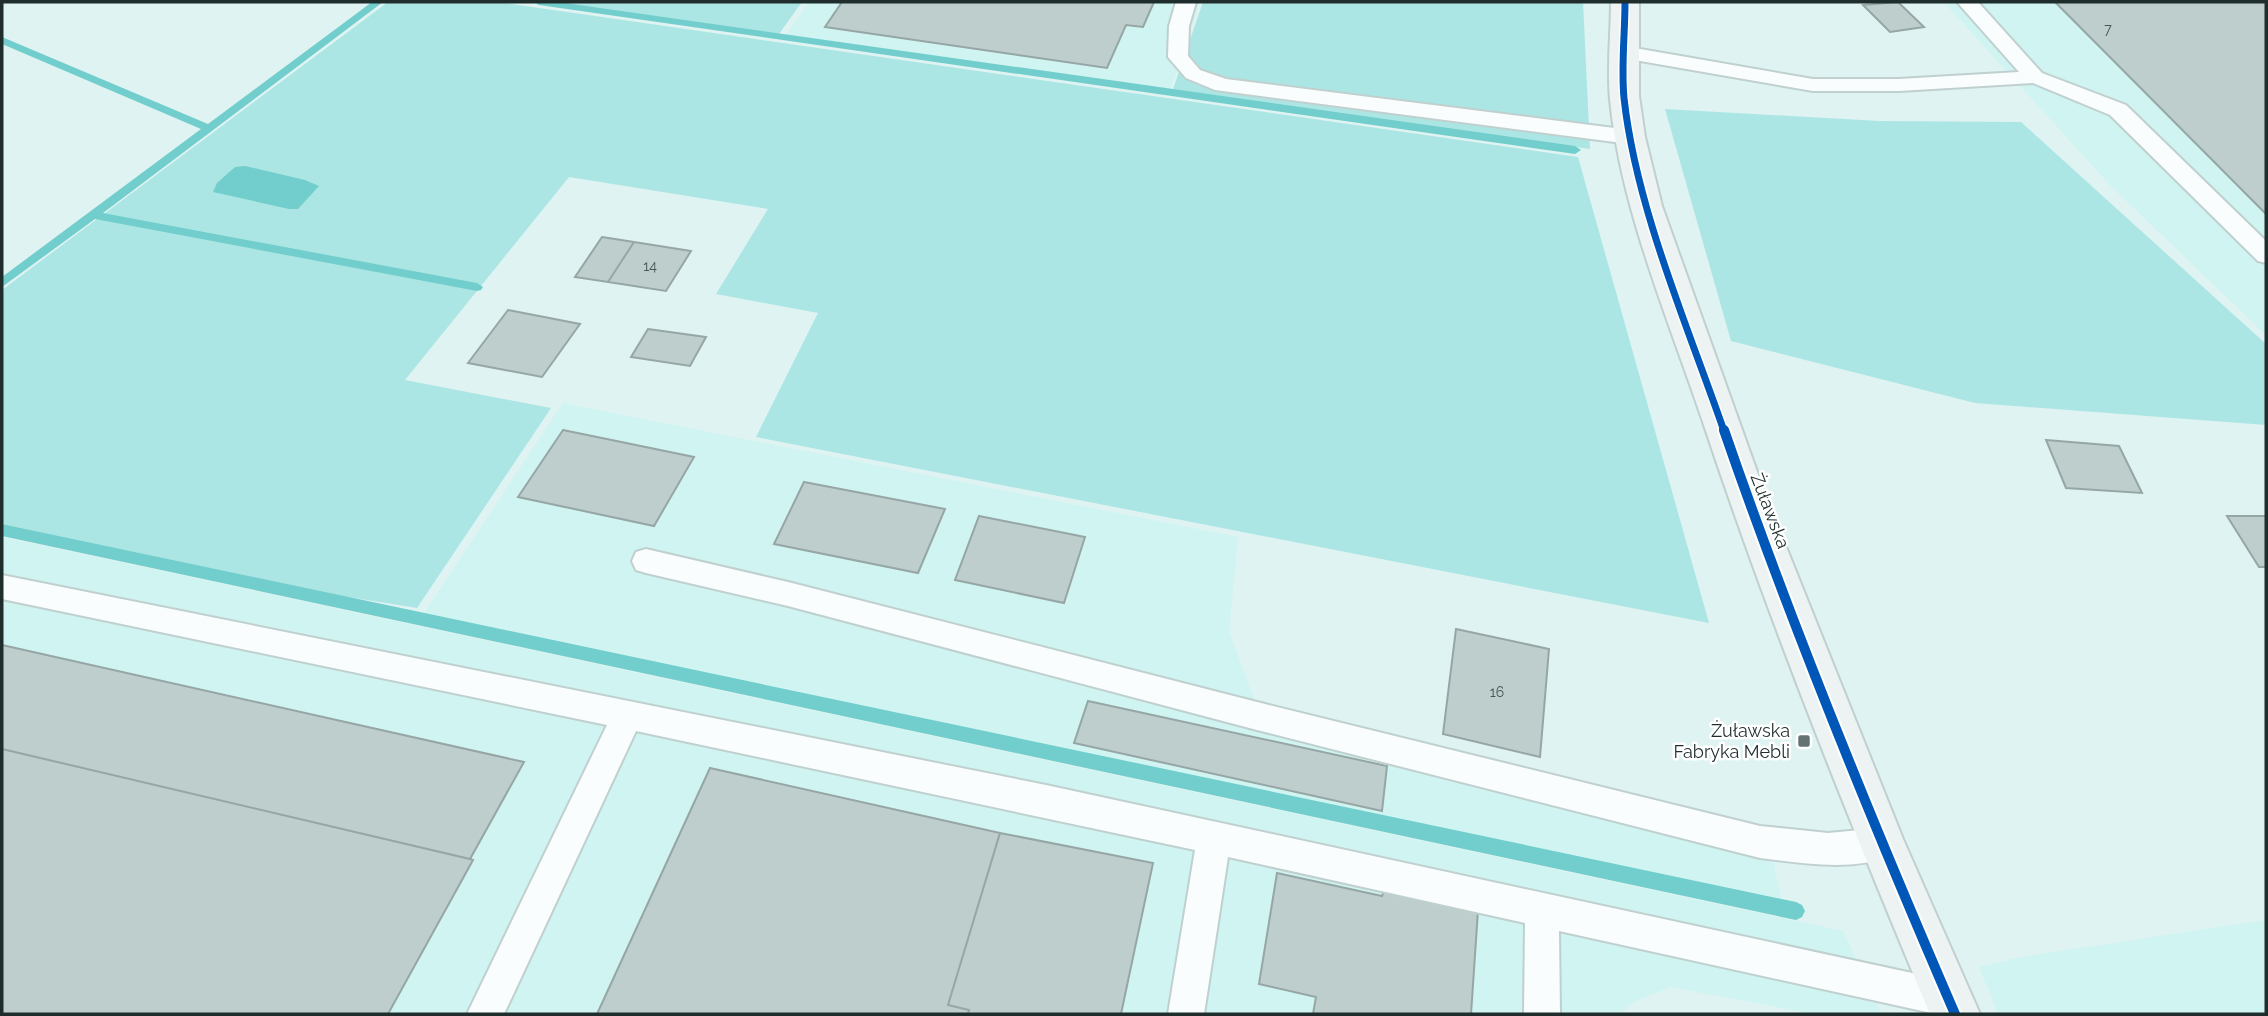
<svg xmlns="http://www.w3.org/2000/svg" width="2268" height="1016" viewBox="0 0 2268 1016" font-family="Raleway,sans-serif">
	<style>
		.built { fill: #cff4f1 }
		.green { fill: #ace6e4 }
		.water { fill: #72cecc }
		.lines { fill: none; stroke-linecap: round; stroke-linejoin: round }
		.stream { fill: #72cecc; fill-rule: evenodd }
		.building { fill: #bececd; stroke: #95a6a5; stroke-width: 2 }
		.lane-casing { stroke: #bfd0cf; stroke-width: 4 }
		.secondary-casing { stroke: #bfd0cf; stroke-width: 4 }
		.lane { fill: #fafdfd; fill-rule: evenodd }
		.secondary { fill: #ecf3f2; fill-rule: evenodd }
		.cycleway-far1-casing { stroke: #fff; stroke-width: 10 }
		.cycleway-casing { stroke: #fff; stroke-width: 14 }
		.cycleway-far1 { stroke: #0057b8; stroke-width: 7 }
		.cycleway { stroke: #0057b8; stroke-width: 10 }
		.poi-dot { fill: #627372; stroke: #fff; stroke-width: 2.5 }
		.labels { text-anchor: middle; stroke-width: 5; stroke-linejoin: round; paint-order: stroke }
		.number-label { font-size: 14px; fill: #475655 }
		.street-label { font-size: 18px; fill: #1f2e2d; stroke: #fff }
		.poi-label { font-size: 18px; fill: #1f2e2d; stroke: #fff; text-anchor: end }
	</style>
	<rect width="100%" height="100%" fill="#def3f2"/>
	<path class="built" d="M809 2H1200L1170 91 785 36Z
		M1944 2H2266V335L2111 186Z
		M563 403 1238 537 1229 632 1256 704 1766 829 1782 902 424 613Z
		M2 537 1843 931 1882 1014H1814L1671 987 1635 1001 1620 1014H2Z
		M2266 920V1014H1998L1979 967 2021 957Z"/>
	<path class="green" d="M388 2H497L1578 157 1709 623 756 437 818 313 716 294 768 209 569 177 405 380 551 408 417 608 342 596 2 524V290Z
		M552 2H802L779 34Z
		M1203 2H1583L1590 149 1172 92Z
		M1665 109 1879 121 2021 122 2266 344V425L1975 403 1731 341Z"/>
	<path class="water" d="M245 166 305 180 319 186 298 209H289L213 192 217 183 235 167Z"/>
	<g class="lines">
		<path class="stream" d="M372 2H383L103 213 477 283 483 287 481 290 477 291 95 219 2 287V277L201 129 2 44V37L208 124Z
			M534 2H558L1575 146 1581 150 1575 154 539 5Z
			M2 524 1796 902 1802 905 1805 911 1802 917 1796 920 2 536Z"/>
	</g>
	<path class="building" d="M842 2H1154L1143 27 1126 25 1107 68 825 27Z
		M1898 2 1924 27 1890 32 1863 5Z
		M2055 2H2266V214Z
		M602 237 634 242 608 282 575 277Z
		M634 242 691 251 666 291 608 282Z
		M508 310 580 324 542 377 468 363Z
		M648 329 706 337 690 366 631 357Z
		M563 430 694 457 654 526 518 497Z
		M2046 440 2119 446 2142 493 2066 488Z
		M804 482 945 509 918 573 774 544Z
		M979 516 1085 537 1064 603 955 580Z
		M2227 516H2266V567H2259Z
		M1456 629 1549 649 1540 757 1443 734Z
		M2 645 524 762 470 859 2 749Z
		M1088 701 1387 766 1382 811 1074 743Z
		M2 749 470 859 473 860 388 1014H2Z
		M710 768 1000 833 948 1005 969 1010 968 1014H597Z
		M1000 833 1153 863 1121 1014H968L969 1010 948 1005Z
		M1277 873 1382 896 1384 891 1478 910 1471 1014H1313L1316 997 1259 984Z"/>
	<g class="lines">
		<g class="lane-casing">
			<path id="lane" d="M1176 2H1196L1189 26 1188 56 1200 70 1226 79 1630 130 1638 132 1641 137 1638 142 1630 144 1215 90 1186 78 1168 57 1169 26Z
				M1957 2H1978L2042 73 2126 105 2266 241V263L2258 261 2110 115 2033 83 1899 91H1813L1623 58 1616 56 1613 52 1616 48 1623 46 1813 79H1899L2019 72Z
				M646 549 788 582 1257 702 1760 826 1828 833 1882 828 1894 833 1899 844 1894 855C1852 872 1803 863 1760 858L1257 730 788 606 646 573 636 570 632 561 636 552Z
				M2 575 1046 785 1949 981 1962 986 1967 999 1962 1012 1936 1014 1559 931 1560 1014H1524L1525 923 1228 857 1204 1014H1168L1195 850 636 731 504 1014H467L607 725 2 599Z"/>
		</g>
		<g class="secondary-casing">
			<path id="secondary" d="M1611 2H1639V96L1645 137 1662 206 1765 494 1903 839 1980 1014H1930C1849 821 1771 626 1705 428 1670 323 1620 208 1610 99 1607 67 1611 34 1611 2Z"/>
		</g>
		<use href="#lane" class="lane"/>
		<use href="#secondary" class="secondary"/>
		<g class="cycleway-far1-casing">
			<path id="cycleway-far1" d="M1625 2C1625 34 1621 67 1624 98 1636 208 1688 327 1724 431"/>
		</g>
		<g class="cycleway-casing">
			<path id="cycleway" d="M1724 430C1792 627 1872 822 1955 1014"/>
		</g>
		<use href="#cycleway-far1" class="cycleway-far1"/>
		<use href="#cycleway" class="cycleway"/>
	</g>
	<rect class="poi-dot" x="1797" y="734" width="14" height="14" rx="3.5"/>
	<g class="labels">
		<g class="number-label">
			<text x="2108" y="34">7</text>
			<text x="650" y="271">14</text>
			<text x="1497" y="697">16</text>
		</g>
		<g class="street-label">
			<text transform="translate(1770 511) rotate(69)" y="6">Żuławska</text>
		</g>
		<g class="poi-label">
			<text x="1790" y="737">Żuławska<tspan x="1790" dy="21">Fabryka Mebli</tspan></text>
		</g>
	</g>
	<rect width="2268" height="1016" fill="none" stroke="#1f2e2d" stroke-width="7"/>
</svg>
